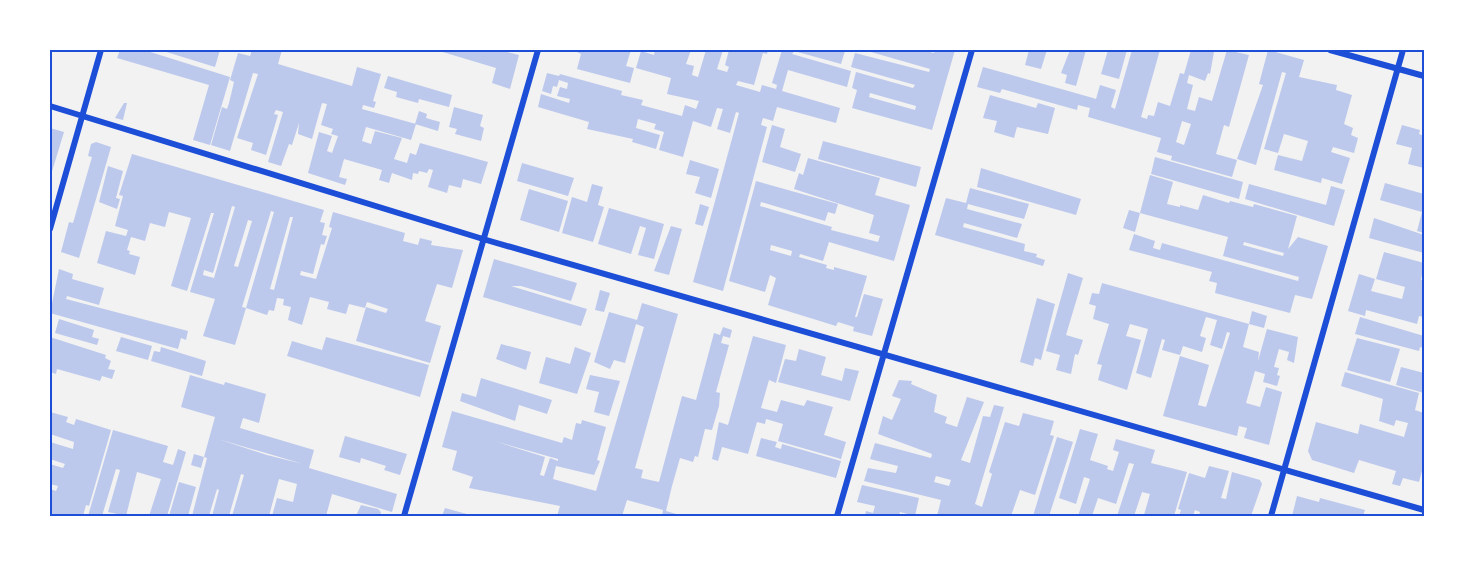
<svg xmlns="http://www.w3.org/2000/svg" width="1474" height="566" viewBox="0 0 1474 566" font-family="Karla,sans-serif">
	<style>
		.building { fill: #bdc9ec; fill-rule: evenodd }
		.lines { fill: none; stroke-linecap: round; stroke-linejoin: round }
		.minor { stroke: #1d4ed8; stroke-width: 6 }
		.neatline { fill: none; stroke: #1d4ed8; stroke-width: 2 }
	</style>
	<rect width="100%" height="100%" fill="#f2f2f2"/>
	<path class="building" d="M120 50H144L230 77 210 145 193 140 209 85 117 58Z
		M160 50H220L215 67Z
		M252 50 271 52V50H282L278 64 352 86 357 67 381 74 373 101 376 102 374 108 363 105 362 109 416 124 411 140 366 127 362 141 371 144 375 131 402 138 394 159 407 163 410 153 416 155 420 143 488 162 481 184 463 179 461 188 449 185 447 193 428 187 433 170 429 169 427 173 419 171 418 174 413 173 412 180 392 173 389 183 379 180 382 170 344 159 339 177 347 179 345 185 308 173 319 132 332 136 327 151 332 153 338 136 331 134 333 129 321 125 327 104 322 103 312 139 298 134 299 123 292 145 289 144 281 166 268 162 283 112 276 110 274 114 278 115 266 155 251 150 253 143 237 138 258 74 253 73 230 151 211 145 222 107 227 109 229 103 234 82 230 80 238 53 250 56Z
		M436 50H499L519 55 510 89 492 83 496 68Z
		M578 50H631L626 66 634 68 630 83 577 69 581 54 577 52Z
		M655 50H691L686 64 694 66 692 75 698 77 706 50H723L717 69 727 72 729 67 725 65 729 50H768L767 54 763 53 754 85 738 81 736 85 760 92 762 85 776 89 777 85 772 83 782 50 845 51 841 64 794 51 792 54 851 71 847 87 788 70 782 91 840 108 836 123 777 107 773 121 763 118 761 125 767 127 723 291 693 282 739 113 736 112 730 133 717 129 723 109 717 108 711 127 693 121 683 157 659 150 664 132 654 129 656 124 638 119 636 128 660 135 656 149 632 142 633 139 587 129 589 122 538 107 541 94 569 103 570 99 557 96 560 87 567 89 568 83 559 80 557 87 553 86 551 94 542 91 547 73 559 76 560 74 622 91 621 95 643 100 641 105 682 116 685 105 696 109 699 101 667 94 671 78 636 68 641 51 654 55Z
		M864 50H920L934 53 935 50H955L932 130 852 108 857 90 852 88 856 72 913 88 915 85 851 67 855 53 929 72 930 69ZM870 93 916 106 915 110 869 97Z
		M1029 50H1047L1041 69 1025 65Z
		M1070 50H1086L1076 86 1065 83 1067 75 1061 73Z
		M1108 50H1127L1119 79 1101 74Z
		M1132 50H1160L1141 117 1147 119 1148 115 1154 116 1158 102 1170 106 1180 73 1184 74 1191 50 1214 52 1210 74 1208 73 1205 81 1189 75 1187 83 1193 85 1187 109 1195 111 1199 97 1212 101 1227 50 1249 55 1229 127 1224 125 1216 154 1237 160 1232 177 1171 160 1172 156 1157 152 1161 138 1088 117 1090 108 1078 105 1077 110 1002 89 1000 93 977 87 983 67 1093 98 1096 99 1100 85 1116 90 1111 107 1115 109ZM1182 121 1191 124 1184 145 1176 142Z
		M1268 50 1304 60 1299 77 1337 85 1336 90 1352 95 1344 124 1353 128 1351 135 1358 138 1354 153 1333 147 1331 152 1350 158 1342 184 1322 178 1321 183 1274 170 1278 155 1302 161 1308 141 1284 134 1278 153 1264 149 1286 73 1282 72 1256 165 1237 159 1263 85 1259 84Z
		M388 76 452 95 449 107 419 99 418 103 396 97 397 92 384 88Z
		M990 95 1036 108 1038 103 1055 108 1048 134 1017 127 1014 138 994 132 997 121 983 118Z
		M124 103H127L123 120 115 118Z
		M454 107 483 115 480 126 484 128 481 141 455 134 457 129 449 127Z
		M419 111 427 114 426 118 440 122 438 131 415 124Z
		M772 125 785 129 780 147 801 154 795 172 762 162Z
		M1402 125 1420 130 1419 134 1424 136V168L1408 164 1412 148 1396 144Z
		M50 128 64 132 50 178Z
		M823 141 921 167 916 187 818 159Z
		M96 142 111 147 79 258 61 252 69 222 73 223 92 157 88 156 91 144Z
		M132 154 324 210 320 222 325 223 322 235 327 236 324 245 321 244 313 274 301 271 300 275 316 279 332 228 329 227 333 212 405 233 403 241 418 245 420 238 432 241 431 245 463 250 452 288 437 284 425 321 441 326 430 363 356 341 366 307 386 313 388 309 367 302 365 308 349 304 346 314 327 309 329 302 310 297 302 325 288 320 291 307 283 305 284 299 277 298 274 311 269 310 267 315 246 308 274 212 271 211 242 307 246 308 235 345 203 336 215 299 190 292 214 213H211L187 291 171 286 191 218 169 212 165 227 150 223 145 241 131 237 127 250 130 251 129 254 140 257 135 275 97 263 106 231 126 236 128 230 115 226 123 196 119 195ZM232 206 235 207 214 278 203 275 204 270 213 273ZM290 217H293L274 290 270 289ZM248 220 252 221 238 267 234 266Z
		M1155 157 1243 182 1239 199 1151 174Z
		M808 158 880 178 875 195 910 205 894 261 829 242 823 261 800 254 799 257 827 265 826 268 834 270V267L867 276 855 317H857L864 294 883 299 872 336 853 331 854 327 838 322 836 326 768 305 776 278 770 275 765 292 729 281 756 181 838 204 835 214 828 212 825 221 761 202 760 206 832 227 831 230 878 242 880 236 869 233 874 215 794 189 799 173 803 175ZM771 245 792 251 791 256 770 250Z
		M690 160 719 169 711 198 695 193 700 177 686 174Z
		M522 163 574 178 568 196 517 181Z
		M108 166 123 171 116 198 120 199 117 209 99 202Z
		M981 168 1081 199 1076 215 977 187Z
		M1150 175 1173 182 1167 204 1180 207V205L1198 210 1203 195 1229 203 1230 201 1253 207 1254 204 1297 216 1288 249 1298 237 1328 246 1312 299 1295 295 1290 313 1215 293 1217 283 1209 281 1212 272 1129 250 1134 234 1155 241 1153 248 1160 250 1162 243 1298 281 1299 277 1223 256 1228 237 1140 213ZM1244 242 1284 253 1283 256 1243 245Z
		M1385 183 1424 194V233L1417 231 1422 212 1380 200Z
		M592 184 603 187 598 205 604 207 593 242 562 233 572 197 587 202Z
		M1249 184 1326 205 1331 186 1345 190 1334 226 1245 199Z
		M970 188 1029 204 1024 219 968 204 967 209 1022 224 1017 238 964 223 963 227 1025 244 1024 251 1037 254 1036 257 1045 260 1043 266 935 235 946 198 966 203Z
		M529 189 568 201 559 232 520 220Z
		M700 204 709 207 703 226 695 224Z
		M609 208 664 224 654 259 638 255 646 228 640 226 631 254 598 244Z
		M1129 210 1140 213 1135 232 1123 228Z
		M1374 218 1424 235V253L1369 238Z
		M671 226 682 229 669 275 654 271Z
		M1384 252 1424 263 1421 280 1424 281V317L1419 316 1417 324 1366 310 1365 316 1348 311 1359 274 1375 279 1371 291 1402 299 1405 287 1376 279Z
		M494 259 577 283 571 301 521 286H511L587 309 581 326 483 297Z
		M59 269 73 274 72 279 104 288 99 305 67 296 66 299 188 331 186 340 181 338 178 349 50 313Z
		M1068 273 1083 278 1066 335 1083 340 1078 355 1075 354 1071 374 1056 370 1060 355 1046 351Z
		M1102 283 1249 324 1252 311 1267 316 1264 328 1249 324 1243 347 1259 352 1258 361 1267 329 1298 337 1294 363 1287 360 1289 352 1279 349 1274 367 1279 368 1277 375 1280 376 1277 386 1263 382 1265 374 1255 371 1246 403 1260 407 1266 387 1282 392 1269 445 1244 438 1247 428 1239 426 1237 436 1163 416 1180 356 1209 365 1198 405 1206 407 1230 333 1227 332 1222 349 1210 345 1217 320 1206 317 1200 336 1206 338 1202 352 1183 346 1180 355 1162 350 1165 340 1162 339 1151 378 1136 373 1148 329 1130 324 1126 336 1141 340 1127 390 1098 380 1102 365 1097 364 1109 324 1093 319 1096 306 1089 304 1092 293 1099 294Z
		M600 290 610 293 604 312 595 310Z
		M1037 298 1055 304 1041 360 1035 358 1033 366 1020 362Z
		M642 303 678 314 635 468 643 470 641 478 659 482 682 396 696 400 714 333 720 335 723 327 732 330 730 338 723 336 721 343 729 345 716 392 720 393 719 406 712 430 705 429 698 457 695 456 693 462 680 458 672 486 666 511 683 516H662L663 510 627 500 622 516 582 514 581 516H557L560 506 469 488 473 477 452 470 457 451 442 447 452 411 562 443 564 437 572 440 576 423 581 424 582 420 606 427 597 460 600 461 594 475 556 466 553 479 596 491 644 327 636 324 625 363 614 360 610 369 594 362 609 312 637 320ZM494 441 558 459V461L550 458 544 476 540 475 545 457Z
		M1360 317 1424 336V348L1420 347 1419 351 1355 334Z
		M59 319 94 330 92 337 99 339 97 345 55 333Z
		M753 336 786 345 776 383 769 380 761 408 777 412 781 400 804 406 807 400 833 407 824 435 846 442 841 459 778 441 783 424 766 419 765 424 757 422 748 454 722 447 718 461 712 459 719 422 728 425Z
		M50 337 106 355 105 358 111 361 108 369 115 370 112 379 102 376 100 381 57 369 56 374 50 372Z
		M121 337 152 346 148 360 116 351Z
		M326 337 429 365 420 397 287 356 292 341 322 350Z
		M1357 338 1400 349 1390 382 1347 370Z
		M501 344 531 352 526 370 496 359Z
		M161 347 206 361 202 376 151 361 154 351 160 352Z
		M575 347 591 353 577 394 539 383 546 357 570 364Z
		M799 349 826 357 821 375 842 381 845 368 859 371 850 401 778 382 785 359 796 361Z
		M1401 367 1424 373V393L1396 385Z
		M1345 372 1419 393 1415 410 1424 413V464L1419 482 1403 478 1400 486 1392 484 1396 471 1359 460 1354 473 1312 460 1308 451 1316 422 1358 434 1360 424 1404 437 1408 423 1396 420 1394 426 1379 421 1383 399 1341 386Z
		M190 375 224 385 225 382 266 394 259 423 243 418 240 428 314 450 309 468 397 494 392 512 332 494 326 516H272L277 498 293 502 297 484 279 479 269 516H232L244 475 241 474 229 516H212L219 490 217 489 209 516H192L207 458 204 457 201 468 191 465 194 454 204 457 215 417 181 407ZM218 439 303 464 267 455Z
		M590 375 620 381 609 416 594 412 599 392 586 389Z
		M481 378 552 400 547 414 519 405 515 421 460 401 462 393 476 397Z
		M899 380 912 381 911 384 937 395 934 412 947 417 945 423 957 427 967 397 984 402 961 460 970 463 983 416 990 417 994 405 1004 407 975 504 982 507 992 474 989 472 1005 422 1019 426 1023 413 1054 421 1050 435 1054 436 1035 495 1020 490 1011 516H937L941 500 864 481 868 468 896 473 898 466 870 459 875 443 931 458 932 454 878 434 883 416 892 420 901 399 892 396ZM936 476 951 480 949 486 934 482Z
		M50 412 68 417 66 422 74 425 76 419 111 430 89 506 86 505 83 516H50V489L56 491 58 486 50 484V464L63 468 65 464 50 459V442L73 449 74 442 50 434Z
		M1080 429 1098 434 1090 460 1108 466 1107 469 1113 471 1119 452 1113 450 1116 439 1155 450 1151 463 1187 472 1174 516 1144 515 1150 494 1142 492 1134 516H1117L1134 464 1129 463 1116 504 1098 498 1092 516H1078L1090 479 1084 477 1076 504 1059 498Z
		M113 430 168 446 163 462 173 465 178 449 186 452 167 516H149L161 479 137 472 126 516 108 512 120 470 116 469 102 516H88Z
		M345 436 407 454 400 475 384 470 386 466 361 458 360 463 339 457Z
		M1057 437 1073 442 1049 516H1033Z
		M761 438 777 442 775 447 781 449 782 444 841 461 836 478 756 456Z
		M1209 466 1229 471 1221 498 1226 499 1232 472 1260 480 1262 484 1251 516H1199L1200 512 1195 510 1193 516H1179L1181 510 1178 509 1189 473 1205 478Z
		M179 482 196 487 188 516H169Z
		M862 485 919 498 915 516 900 512 899 516H865L866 511 873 513 875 506 857 502Z
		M1297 496 1319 502 1320 498 1365 510 1363 516H1292Z
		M361 505 378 509 381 512 380 516H356Z
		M445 508 474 516H442Z"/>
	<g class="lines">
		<path class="minor" d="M1330 50 1424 76
			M50 106 483 239 1424 510
			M50 229 101 50
			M404 516 538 50
			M837 516 972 50
			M1271 516 1403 50"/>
	</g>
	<rect width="1474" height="566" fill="none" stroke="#ffffff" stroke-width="102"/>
	<rect x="51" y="51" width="1372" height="464" class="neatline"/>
</svg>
